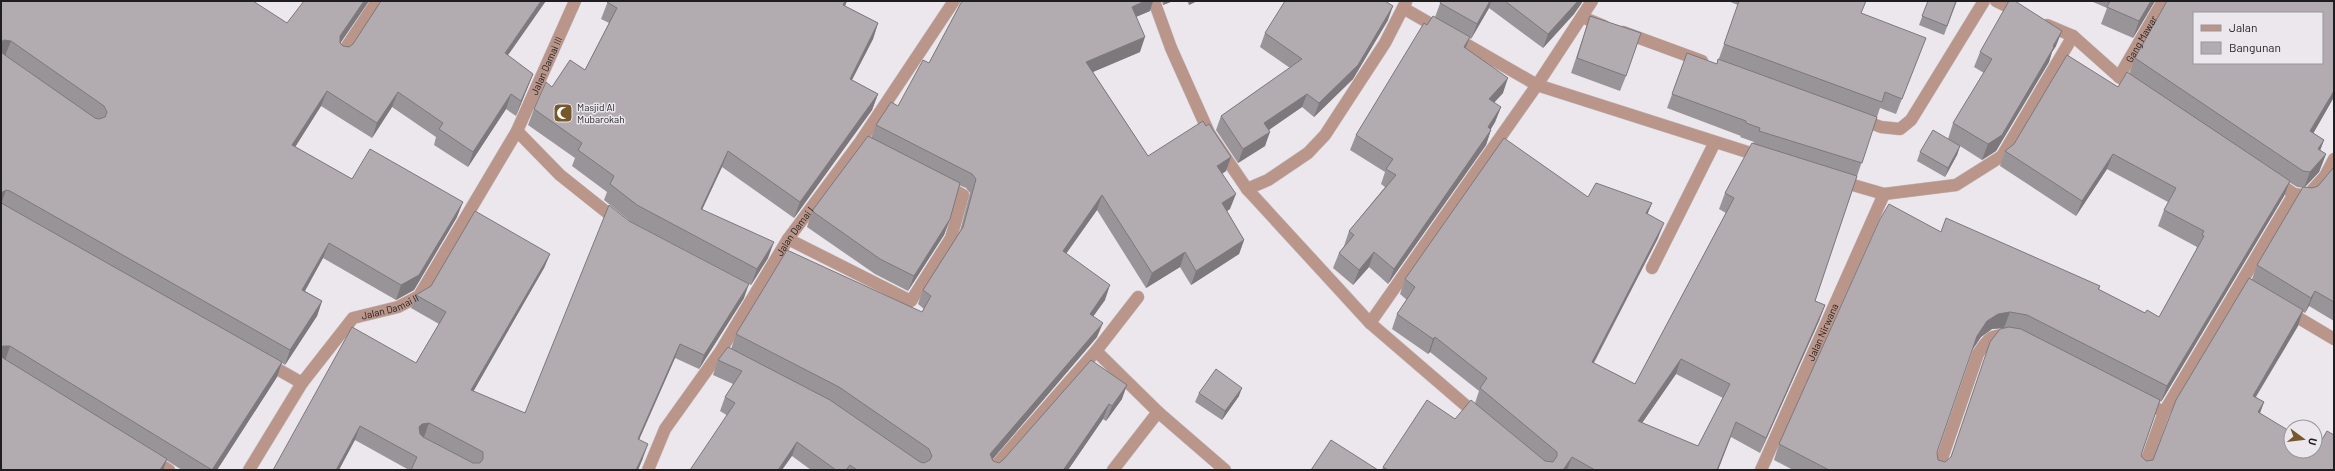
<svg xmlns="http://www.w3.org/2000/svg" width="2335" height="471" viewBox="0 0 2335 471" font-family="Barlow,sans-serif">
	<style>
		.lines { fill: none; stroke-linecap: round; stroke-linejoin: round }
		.street-casing { stroke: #c6c3c8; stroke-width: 13 }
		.street { stroke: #ba9589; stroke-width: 12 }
		.wall { fill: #999498; fill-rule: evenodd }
		.shaded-wall { fill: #7d787c }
		.building { fill: #b2acb1; stroke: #7d787c; fill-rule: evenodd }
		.labels { text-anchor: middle; stroke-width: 3; stroke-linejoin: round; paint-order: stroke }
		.street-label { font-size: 10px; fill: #1e1d1f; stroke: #ebe7ed }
		.poi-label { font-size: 10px; fill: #1e1d1f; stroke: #ebe7ed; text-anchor: start }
	</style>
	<rect width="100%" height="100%" fill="#ebe7ed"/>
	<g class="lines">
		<g class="street-casing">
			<g id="street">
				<path d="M1154 1 1171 48 1209 133 1247 189 1370 323 1478 416"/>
				<path d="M1996 1 2021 13"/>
				<path d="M1403 8 1537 85 1763 157"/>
				<path d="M1582 17 1604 26"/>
				<path d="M2047 25 2073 36 2119 77 2136 88"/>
				<path d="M1623 32 1702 61"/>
				<path d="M341 55 377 1"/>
				<path id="s1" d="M2119 77 2163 1"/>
				<path d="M1860 119 1881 127 1900 129 1911 120 1984 1"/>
				<path d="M517 131 560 175 619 222"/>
				<path d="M2274 180 2294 194 2307 196 2325 176 2334 159"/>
				<path d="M1839 181 1884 194 1956 185 2002 156 2073 36"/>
				<path d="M1247 189 1268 180 1308 153 1325 135 1385 43 1406 2"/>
				<path d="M788 239 911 301 951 238 963 195 943 184"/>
				<path d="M1652 268 1715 142"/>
				<path d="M2287 311 2334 339"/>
				<path d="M1370 323 1537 85 1592 1"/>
				<path d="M1096 351 1158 412 1225 470"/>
				<path d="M265 362 302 383"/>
				<path d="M2144 402 2164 412"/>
				<path d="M151 459 169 470"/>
				<path id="s2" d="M249 470 302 383 353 318 398 307 419 296 517 131 575 1"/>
				<path id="s3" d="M648 470 665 429 720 352 788 239 860 142 954 1"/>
				<path d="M992 470 1096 351 1138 297"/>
				<path d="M1113 470 1158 412"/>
				<path id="s4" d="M1761 470 1884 194"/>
				<path d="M1938 470 1978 354C1988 338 1992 333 2011 336"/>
				<path d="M2143 470 2164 412 2294 194"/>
			</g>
		</g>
		<use href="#street" class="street"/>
	</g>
	<path class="wall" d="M1 1 287 23 369 1 340 43 343 46 508 56 533 74 527 89 516 116 506 109 468 167 434 145 436 137 392 107 372 138 321 106 295 147 352 179 457 217 414 290 396 300 323 258 305 291 322 301 317 316 285 365 282 363 277 377 217 470H182L166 460 163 470H1Z
		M608 1H847L845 6 878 23 873 39 852 80 878 94 872 110 794 218 722 167 702 209 768 258 751 285 631 222 604 200 607 192 572 166 575 158 528 125 534 109 552 87 585 70 609 23 601 19Z
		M962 1H1153L1150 11 1136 17 1140 52 1093 72 1148 156 1226 171 1222 174 1230 209 1227 211 1244 240 1239 254 1191 285 1180 267 1146 288 1097 210 1066 254 1105 300 1093 316 1097 337 992 460 993 461 999 463 1003 460 1091 360 1122 399 1106 421 1103 419 1068 470H811L792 456 720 411 725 397 733 384 713 375 718 360 731 349 736 334 922 312 924 309 918 304 923 290 960 231 970 193 966 188 959 185 950 219 944 235 908 291 875 274 807 227 812 211 871 138 876 125 898 106 929 63Z
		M1162 1H1173L1163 5Z
		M1187 1H1197L1189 5Z
		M1441 1H1583L1574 14 1543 48 1489 8 1471 39 1469 37 1465 48 1503 93 1494 103 1501 107 1495 122 1491 129 1486 145 1388 284 1369 267 1353 285 1333 268 1339 253 1344 246 1349 231 1385 187 1381 184 1385 172 1350 150 1356 135 1427 25 1435 17Z
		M1728 1H1866L1861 13 1920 53 1896 114 1880 108 1815 301 1825 305 1819 321 1760 453 1731 437 1718 470H1382L1383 467 1455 419 1475 403 1479 391 1430 352 1428 354 1392 329 1397 314 1407 300 1400 294 1405 279 1588 197 1652 203 1647 214 1658 238 1594 363 1635 384 1726 213 1719 209 1725 193 1754 142 1740 137 1741 136 1667 108 1687 53 1717 64 1738 5ZM1676 374 1723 398 1698 446 1642 423Z
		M1928 1H1957L1944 35 1919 25Z
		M2093 1H2155L2133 38 2101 24 2107 8 2093 2Z
		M2334 1V97L2313 133 2324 140 2320 150 2326 154 2319 172 2305 187 2312 188 2318 186 2334 167V321L2309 306 2305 313 2303 312 2298 326 2256 397 2264 402 2260 413 2334 470H1793L1774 460 1779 444 1941 232 2100 286 2099 290 2145 313 2159 317 2196 250 2197 247 2158 226 2164 210 2168 202 2107 169 2076 216 2000 166 2005 151 2118 87 2129 74 2135 58ZM2289 182 2297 187 2303 188 2257 265 2252 279 2153 460 2146 461 2141 456 2142 452 2160 401 2161 402 2284 196ZM2004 328H2006L1950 458 1945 462 1938 460 1937 452 1971 351 1981 337 1992 329Z
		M1590 16 1626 76 1620 91 1571 73Z
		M1388 20 1353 79 1314 117 1302 107 1268 130 1265 146 1238 163 1216 130 1221 116 1290 68 1260 47 1265 33Z
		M2056 46 2052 52 2049 62 1996 151 1982 160 1960 146 1957 155 1945 177 1917 161 1920 152 1948 139 1953 123 1984 73 1974 67 1980 52Z
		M629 221 744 298 699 369 675 358 639 440 643 458 638 470H409L355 440 273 470 416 363 439 324 411 308 416 295 550 254 544 268 473 392 525 413Z
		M1199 393 1239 396 1222 420 1195 402Z"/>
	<path class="shaded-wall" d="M364 1H369L335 51 340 36Z
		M541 1H546L499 68 505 53Z
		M845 1H847L844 8 843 5Z
		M1145 1H1153L1150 11 1126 21 1132 7Z
		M1165 1H1173L1163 5Z
		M1190 1H1197L1189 5Z
		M1490 1H1491L1489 8 1471 39 1477 24Z
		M1578 1H1583L1574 14 1543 48 1548 34Z
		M2151 1H2155L2133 38 2139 21Z
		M1393 6 1388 20 1353 79 1314 117 1319 103Z
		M878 23 873 39 844 95 850 79Z
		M2062 31 2056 46 2052 52 2049 62 1996 151 1982 160 1988 144 2053 46Z
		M1145 37 1140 52 1081 77 1086 62Z
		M1470 37 1464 52V47Z
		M4 40 11 41 5 56 1 55V42Z
		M533 74 527 89 516 116 521 101Z
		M1508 78 1503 93 1483 114 1489 99Z
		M327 91 321 106 287 160 292 145Z
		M2334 91V97L2305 148 2310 131Z
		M398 92 392 107 372 138 377 123Z
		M511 94 506 109 468 167 473 152Z
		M878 94 872 110 794 218 800 202Z
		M1307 94 1302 107 1259 137 1264 123Z
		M1501 107 1495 122 1484 140 1491 130 1486 145 1388 284 1394 269 1488 127Z
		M1270 132 1265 146 1238 163 1243 149Z
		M2324 140 2318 156V149Z
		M1960 146 1957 155 1945 177 1948 168Z
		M728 151 722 167 695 225 701 209Z
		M2113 154 2107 169 2076 216 2082 201Z
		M2326 154 2319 172 2304 188 2310 172Z
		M1231 157 1226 171 1212 180 1217 166Z
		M2290 181 2284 196 2161 402 2167 386Z
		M6 190 1 204V193Z
		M1236 194 1230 209 1216 218 1222 203Z
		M1102 195 1097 210 1057 266 1063 251Z
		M463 202 457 217 414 290 396 300 401 285Z
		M1652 203 1646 218V213Z
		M950 219 944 235 908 291 914 276Z
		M1664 223 1658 238 1586 377 1592 362Z
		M1244 240 1239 254 1191 285 1196 271Z
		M774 242 768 258 751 285 757 269Z
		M329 243 323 258 297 305 302 290Z
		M1185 252 1180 267 1146 288 1152 273Z
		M1374 252 1369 267 1353 285 1359 270Z
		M550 254 544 268 466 404 471 390Z
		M749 284 744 298 699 369 704 355Z
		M1110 285 1105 300 1085 328 1090 314Z
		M2315 291 2309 306 2305 313 2311 298Z
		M322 301 317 316 285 365 290 350Z
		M1825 305 1819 321 1760 453 1766 438Z
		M2303 310 2298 326 2247 411 2253 396Z
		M2010 312 2004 328 1992 329 1981 337 1971 352 1977 336 1987 321 1998 314Z
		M1103 323 1097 337 985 468 990 454Z
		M1435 337 1430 352 1428 354 1433 339Z
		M680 344 675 358 633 453 638 439Z
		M3 346H10L5 361H1V348Z
		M1681 359 1676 374 1633 436 1638 421Z
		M282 362 277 377 217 470H212Z
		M1127 385 1122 399 1106 421 1112 406Z
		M1242 388 1239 396 1222 420 1225 411Z
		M2264 402 2258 418V412Z
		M1109 404 1103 419 1068 470H1063Z
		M1736 422 1718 470H1717Z
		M429 423 424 437 414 441 419 427 422 424Z
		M360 426 355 440 339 470H336Z
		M797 442 792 456 782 470H778Z
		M648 444 643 458 638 470H636Z
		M1572 457 1567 470H1563Z
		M167 459 163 470H160Z"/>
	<path class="building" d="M1 1H253L287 23 304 1H364L340 36V43L343 46 349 47 353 44 381 1H541L505 53 533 74 521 101 511 94 473 152 439 129 443 123 398 92 377 123 327 91 292 145 352 179 370 149 463 202 419 275 401 285 329 243 302 290 322 301 290 350 10 191 6 190 1 193V52L2 53 95 118 99 119 105 117 107 112 104 106 11 41 4 40 1 42Z
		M608 1H845L843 5 878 23 850 79 878 94 800 202 728 151 701 209 774 242 757 269 637 205 610 184 614 176 578 150 582 143 534 109 546 82 552 87 570 60 585 70 617 8 607 2Z
		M962 1H1145L1132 7 1145 37 1086 62 1148 156 1203 121 1206 126 1209 124 1231 157 1217 166 1236 194 1222 203 1244 240 1196 271 1185 252 1152 273 1102 195 1063 251 1110 285 1090 314 1103 323 990 454 993 461 999 463 1003 460 1091 360 1127 385 1112 406 1109 404 1064 469 1066 470H857L850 465 846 470H836L797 442 778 470H690L735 403 725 397 742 371 718 360 728 347 830 400 920 462 924 463 930 460 932 456 929 449 839 387 736 334 787 250 922 312 931 296 923 290 963 227 976 179 972 174 876 125 891 102 898 106 923 60 929 63Z
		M1285 1H1385L1393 6 1358 65 1319 103 1307 94 1264 123 1270 132 1243 149 1221 116 1302 59 1265 33Z
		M1441 1H1490L1477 24 1440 3Z
		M1505 1H1578L1548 34Z
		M1739 1H1866L1861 13 1926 38 1902 99 1885 92 1882 102 1724 44Z
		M1928 1H1956L1947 26 1922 16Z
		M2009 1H2015L2062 31 2053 46 2054 47 2002 135 1988 144 1953 123 1992 59 1980 52Z
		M2110 1H2151L2139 21 2107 7Z
		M2167 1H2334V91L2310 131 2324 140 2318 149 2326 154 2310 172 2303 171 2135 58ZM2194 13H2322V63H2194Z
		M1433 16 1470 37 1464 47 1508 78 1489 99 1501 107 1488 127 1491 130 1394 269 1374 252 1359 270 1339 253 1354 235 1349 231 1396 175 1386 169 1393 159 1356 135 1424 23 1427 25Z
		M1590 16 1641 33 1626 76 1577 58Z
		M1687 53 1717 64 1718 59 1877 117 1862 163 1759 131 1760 128 1746 123V121L1672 94Z
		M2067 55 2118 87 2127 72 2290 181 2167 386 2027 315 2010 312 1998 314 1987 321 1977 336 1937 452 1938 460 1945 462 1951 457 1990 342 2000 329 2009 327 2021 329 2160 400 2142 452 2141 456 2146 461 2153 460 2176 400 2249 278 2303 310 2253 396 2264 402 2258 412 2291 432V451H2315V447L2317 448 2327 431 2334 435V470H1829L1779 444 1880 219 1889 204 1941 232 1946 218 2100 286 2098 289 2145 313 2147 310 2159 317 2204 236 2202 235 2204 231 2164 210 2176 188 2113 154 2082 201 2005 151 2014 144Z
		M1933 130 1960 146 1948 168 1920 152Z
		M868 136 960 183 950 219 914 276 880 259 812 211Z
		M1504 138 1588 197 1596 183 1652 203 1646 213 1664 223 1592 362 1635 384 1734 198 1725 193 1752 143 1857 176 1815 301 1825 305 1766 438 1736 422 1717 470H1595L1572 457 1563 470H1388L1383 467 1427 400 1455 419 1471 400 1545 461 1553 462 1557 456V452L1480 388 1487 378 1435 337 1433 339 1397 314 1415 287 1405 279ZM1681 359 1730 384 1698 446 1638 421Z
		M2334 167V302L2315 291 2311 298 2257 265 2303 187 2312 188 2318 186Z
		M1 202 3 204 282 362 212 470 10 346H3L1 348Z
		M609 205 629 221 749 284 704 355 680 344 638 439 648 444 636 470H411L417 457 360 426 336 470H273L352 327 416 363 446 312 416 295 431 286 475 211 550 254 471 390 525 413ZM429 423 483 452V459L480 463H473L423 437 420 434 419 427 422 424Z
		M1 356 3 358 167 459 160 470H1Z
		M1216 369 1242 388 1225 411 1199 393Z
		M1331 440 1378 470H1311Z"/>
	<defs>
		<g id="mosque-square" transform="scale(1)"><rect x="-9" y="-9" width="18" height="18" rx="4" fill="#75592c" stroke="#ebe7ed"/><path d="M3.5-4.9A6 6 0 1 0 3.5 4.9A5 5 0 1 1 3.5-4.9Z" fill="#fff"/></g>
	</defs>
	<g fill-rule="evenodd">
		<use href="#mosque-square" x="563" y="113"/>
	</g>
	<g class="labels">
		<g class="street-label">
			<text dy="4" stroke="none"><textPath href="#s1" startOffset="44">Gang Mawar</textPath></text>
			<text dy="4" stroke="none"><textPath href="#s2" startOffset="518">Jalan Damai III</textPath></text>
			<text dy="4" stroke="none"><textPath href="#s3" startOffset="281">Jalan Damai I</textPath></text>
			<text dy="4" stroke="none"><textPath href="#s2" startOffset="223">Jalan Damai II</textPath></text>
			<text dy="4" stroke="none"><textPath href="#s4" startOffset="151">Jalan Nirwana</textPath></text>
		</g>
		<g class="poi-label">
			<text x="577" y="111">Masjid Al<tspan x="577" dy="12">Mubarokah</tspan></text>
		</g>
	</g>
	<rect width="2335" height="471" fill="none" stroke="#1e1d1f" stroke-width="4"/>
	<rect x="2193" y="12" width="130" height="52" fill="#ebe7ed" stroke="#99969b"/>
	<rect x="2201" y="25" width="20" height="6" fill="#ba9589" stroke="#99969b"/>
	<text x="2229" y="32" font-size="12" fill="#1e1d1f">Jalan</text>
	<rect x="2201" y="42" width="20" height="12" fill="#b2acb1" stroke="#99969b"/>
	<text x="2229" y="52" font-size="12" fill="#1e1d1f">Bangunan</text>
	<g transform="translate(2303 439) rotate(105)"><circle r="19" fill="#ebe7ed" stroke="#99969b"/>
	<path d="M0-3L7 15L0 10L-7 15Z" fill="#75592c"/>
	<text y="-6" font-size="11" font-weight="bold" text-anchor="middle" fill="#1e1d1f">U</text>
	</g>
</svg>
